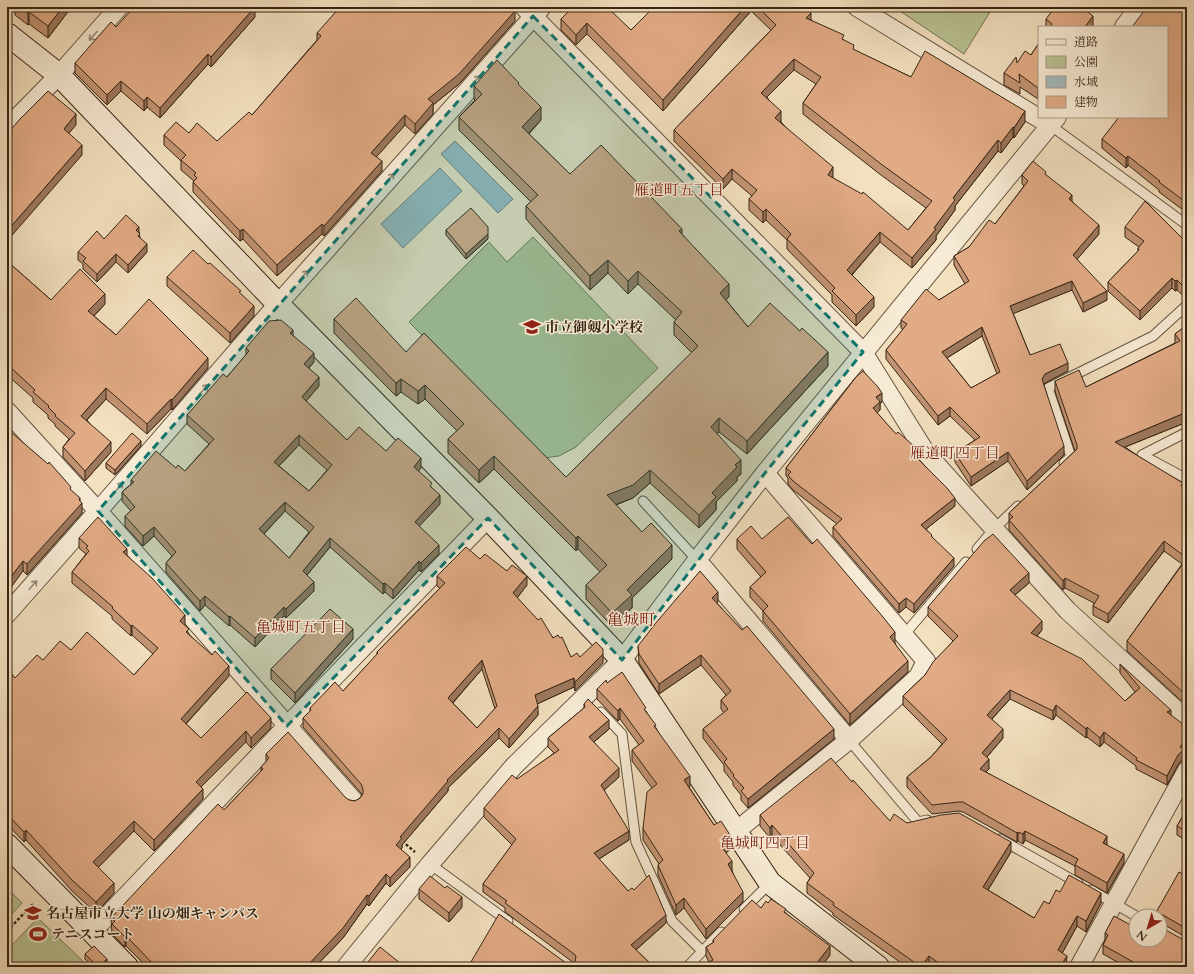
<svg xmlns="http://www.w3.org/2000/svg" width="1194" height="974" viewBox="0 0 1194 974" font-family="Cardo,'Noto Serif JP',serif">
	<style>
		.green { fill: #b9c293; stroke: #787454 }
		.water { fill: #a3babe; stroke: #777e7a }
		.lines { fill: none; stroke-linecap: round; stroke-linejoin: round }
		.lane-casing { stroke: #655440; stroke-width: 11 }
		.street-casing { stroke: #655440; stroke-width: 20 }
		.secondary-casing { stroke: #362515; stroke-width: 24 }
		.path { stroke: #362515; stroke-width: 2.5; stroke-dasharray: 3 2; stroke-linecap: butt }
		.lane { stroke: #f7ebd5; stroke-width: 9 }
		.street { stroke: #f7ebd5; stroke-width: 18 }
		.secondary { stroke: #f7ebd5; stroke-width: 22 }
		.wall { fill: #c29372; stroke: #362515; fill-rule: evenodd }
		.shaded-wall { fill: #9e785d; stroke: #362515 }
		.building { fill: #e1ab85; stroke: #362515; fill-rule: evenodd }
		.oneway { stroke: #968875 }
		.marked { fill: #0f766e; fill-opacity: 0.2; stroke: #0f766e; stroke-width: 3; stroke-dasharray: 8 5; stroke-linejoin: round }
		.labels { text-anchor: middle; stroke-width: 3; stroke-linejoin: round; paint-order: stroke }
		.poi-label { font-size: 14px; font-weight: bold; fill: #362515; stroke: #f7ebd5; text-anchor: start }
		.neighbourhood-label { font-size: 15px; fill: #7a1f14; stroke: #f7ebd5 }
		.quarter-label { font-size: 16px; fill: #7a1f14; stroke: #f7ebd5 }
	</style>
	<rect width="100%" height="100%" fill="#f3e0bf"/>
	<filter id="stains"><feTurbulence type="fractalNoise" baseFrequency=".005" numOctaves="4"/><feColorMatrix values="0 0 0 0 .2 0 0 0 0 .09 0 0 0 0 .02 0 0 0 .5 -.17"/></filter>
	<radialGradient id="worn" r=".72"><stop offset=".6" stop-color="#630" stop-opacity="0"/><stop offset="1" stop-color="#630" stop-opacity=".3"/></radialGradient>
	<path class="green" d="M894 7H993L964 54Z
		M533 237 658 368 576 447 559 456 544 458 409 322 489 242 507 262Z
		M7 888 22 903 7 919Z
		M38 918 89 967H7V950Z"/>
	<path class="water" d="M455 141 513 199 498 213 441 154Z
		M440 168 462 191 403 248 381 224Z"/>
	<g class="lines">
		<g class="lane-casing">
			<path id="lane" d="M1050 125 1187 225
				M1187 432 1142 455 1187 479
				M1064 463 1071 457 1048 388 1153 336 1187 305
				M643 501 697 560
				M977 549 994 529 1018 506
				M904 635 966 562
				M601 712 622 734 636 842 672 921 702 951
				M849 740 918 822 927 820
				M1000 839 1078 883
				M430 864 508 921
				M1091 890 1136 916
				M744 909 770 883
				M687 967 721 932"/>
		</g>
		<g class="street-casing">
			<path id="street" d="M524 7 863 352 926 453 1068 611 1187 720
				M857 7 1050 125
				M1124 27 1139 7
				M7 128 59 75 119 7
				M7 411 98 511 353 800
				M697 560 849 740
				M7 614 98 511 278 304 541 8
				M736 831 849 740 918 677 926 661 765 473
				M92 932 287 726 488 518
				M346 967 430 864 514 766 622 660 697 560 765 473 1057 117
				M1079 967 1187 770"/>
		</g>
		<g class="secondary-casing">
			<path id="secondary" d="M7 34 59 75 278 304 488 518 622 660 770 883 878 967
				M7 845 127 967"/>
		</g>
		<path class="path" d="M402 841 415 852
			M7 931 33 904"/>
		<use href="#lane" class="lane"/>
		<use href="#street" class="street"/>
		<use href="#secondary" class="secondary"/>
	</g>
	<path class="wall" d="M8 7H70V9L48 38 29 24 28 25 15 15V12Z
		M654 7H805L811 20 844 40 854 50 911 77 1025 122 1014 138 1013 137 1001 153 998 151 955 206V210L936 236V240L912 268 880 242 852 275 874 307 856 326 832 302V295L787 249V240L766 220 763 223 749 210V199L752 196 732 179 723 189 674 141V130L771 30 751 11 663 111 587 34 576 45 561 30V19L631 30ZM794 70 816 84 803 103V114L881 175 926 208 908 230 833 178 781 122V121L767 97Z
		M1187 7V213L1159 192V190L1128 165 1126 168 1102 148V139L1167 117Z
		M255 17 211 67 208 64 160 118 147 107 144 111 121 91 107 105 75 73V63Z
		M1046 19 1093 27H1046Z
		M515 21 459 84 433 105V114L415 134 405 125 376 157 382 171 324 236 322 234 277 276 243 239 240 241 193 192V182L194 181 181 170V161L164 145V135L189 133 217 141 252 115 317 40V33Z
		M1039 43 1038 99 1020 87V94L1004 85V73L1017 63 1031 55Z
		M474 86H519L541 120 529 134 570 174 682 234 729 297 726 300 748 327 828 366 747 454 719 432 717 433 741 474 737 477V481L716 502V510L699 528 650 483 633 498 616 505 642 532 672 559 632 598V608L612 626 586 599V585L600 572 578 549 576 551 494 469 479 483 448 453V439L457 431 425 399 418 404 401 392 396 396 334 333V319L406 352 566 477 692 353 674 335V322L676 320 638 284 628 294 608 273 590 290 526 219V206L531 202 459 130V117L475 100 474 99Z
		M1022 175H1046L1072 201 1099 234 1077 259 1107 300 1083 312 1072 290 1013 313 1030 355 1068 371 1045 383 1044 385 1064 455 1027 490 1008 461 971 486 955 462V453L975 440 950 416 938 425 886 359V350L903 330 901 328V320L939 300 965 284 954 265V256L969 247 995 224 1024 186 1022 184ZM982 336 997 374 971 388 947 358Z
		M1125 227 1187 243V299L1177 290 1175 291 1172 288 1140 320 1108 291V282L1138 251V248L1139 247 1125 237Z
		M446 230 488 239 466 259 446 235Z
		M139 232 140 238 147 252 128 273 116 262 97 282 83 269V264L78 260V252L104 239Z
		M7 261 51 300 105 304 94 316 116 335 208 368 172 410 171 409 147 434 106 399 87 420 111 452 85 481 63 457V447L69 439 55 426V424L48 418V415L33 402V398L7 375Z
		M167 277 241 294 254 316 230 343 167 286Z
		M1187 325V422L1125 447 1187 489V706L1127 651V641L1182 564 1164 551 1108 623 1093 615V606L1094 603 1065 588 1063 590 1009 530V513L1075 451 1055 391V381L1086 387 1175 343V334Z
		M293 336 314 362 309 368 319 386 306 401 347 440 386 451 421 468 418 471 432 488 440 504 419 526 439 554 421 572 419 570 393 599 385 592 383 594 330 547 307 575 314 591 286 618 284 616 255 647 230 625 229 626 205 605 200 611 166 572V563L172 556 154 536 143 546 125 526V516L131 511 122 501V492L131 484V480L176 468 185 471 209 444 187 424V415L227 377 246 355V348ZM299 445 327 470 309 491 279 466ZM285 511 309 532 289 558 264 534Z
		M856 377 882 402 880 403V410L877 413 915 456 955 506 926 529 954 566 914 613 906 607 899 613 833 536V527L837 524 793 490 788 484V478L786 476V468Z
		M7 433 71 490 80 501 82 513 27 575 23 571Z
		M141 446 115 475 106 468V463Z
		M79 538 127 555 185 626 189 634 229 676 186 724 201 738 271 728 251 748 246 742 201 787 203 799 154 851 134 831 98 867 114 893 96 913 72 891 26 840 24 842 7 824V669L15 678 43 660 71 650 134 675 153 654 132 635 131 636 112 619V616L72 583V572L86 554 79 548Z
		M737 539H762L895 643 908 672 850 725 763 621V611L750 597V587L761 577 737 549Z
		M480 559 507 571 527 585 517 598 571 657H580L603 663 575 691 574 687 537 704 538 715 509 748 499 738 448 788V791L402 845V848L401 849 410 867 390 887 386 883 369 906 367 904 343 938 315 967H147L126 946 125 947 112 934 111 918 224 810 261 771V767L266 762V754L349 800 355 801 360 798 362 795 361 793 303 727V718L310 711V708L343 691 377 655V652L440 588 437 586V576ZM482 669 495 709 477 728 453 703Z
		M1029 583 1015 595 1042 630 1037 636 1125 701 1135 692 1120 673V664L1171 715 1185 749 1186 760 1181 761 1178 765 1167 785 1136 769V766L1104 742 1100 747 1087 737 1086 738 1056 715 1053 720 1010 699 992 719 1003 738 987 757 989 769 986 772 1107 845 1124 863 1107 893 1075 875V866L1025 840 1023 844 1018 841 1017 842 963 812 959 811 932 814 907 787V777L931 757 942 744 903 705V696L925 675 953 641 928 616V607Z
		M718 602 717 603 834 739 748 808 741 800V795L733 785V782L724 771V765L703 738V729L724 713 721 709V700L726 695 701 665 659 694 639 663 638 646Z
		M353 639 295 703 271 679V669Z
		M607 683 646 711 690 786 689 787 714 825 732 848 726 853 743 902 706 939 684 908 676 915 658 875V865L659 864 643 840V829L652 788 632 761V750L639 745 620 719 618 721 597 699V689Z
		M584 704 609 729 594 742 619 777 604 790 629 840 599 859 628 891 666 923 636 950 654 967H468L566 963 572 964 574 963 505 912V908L483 892V884L512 845 484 817V808L554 753 548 747V738L584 708Z
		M852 782 890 821 907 823 1011 852 988 890 1034 918 1060 892 1101 903 1086 932 1077 926 1062 953 1067 966 1066 967H930L929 966V967H907L833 915V913L807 893V883L810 878 772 836 770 838 760 826V815Z
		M1187 783V803L1186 802 1185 795V786Z
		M1187 809V841L1177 835V826Z
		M1187 876V938L1163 924H1160V916H1154Z
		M419 889 462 907 449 922 419 899Z
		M768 903 786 913 830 955 821 967H700L709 962 706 956V947L713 943V940Z
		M1105 933 1187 967H1126L1103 954V945L1105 941Z
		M85 954 107 964 103 967H93L85 959Z"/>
	<path class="shaded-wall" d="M63 7H70V9L48 38V26Z
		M255 7V17L211 67V57Z
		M745 7H751V11L663 111V100Z
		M515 11V21L459 84 433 105V114L415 134V124L428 99Z
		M29 12V24L28 25V13Z
		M811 13V23L806 18Z
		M1093 16V27H1085Z
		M587 23V34L576 45V35Z
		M208 54V64L160 118V108Z
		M794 59V70L761 103V93Z
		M1187 64V74L1184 68Z
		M121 81V91L107 105V95Z
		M1039 87V98L1038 99V88Z
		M147 97V107L144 111V101Z
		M541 107V120L522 140V127Z
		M781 111V121L775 128V118Z
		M1025 111V122L1014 138V128Z
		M76 114V125L64 139V129Z
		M405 115V125L371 163V153Z
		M1013 127V137L1001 153V143Z
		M998 140V151L955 206V210L936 236V240L912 268V258L934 228 953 198Z
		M82 145V155L7 241V231Z
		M1128 156V165L1126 168V158Z
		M382 161V171L324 236V226Z
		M833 167V177L828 186V175Z
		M732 169V179L723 189V179Z
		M1072 195V204L1069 199Z
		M766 209V220L763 223V212Z
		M322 224V234L277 276V265Z
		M1099 225V234L1073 264V255Z
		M139 227V235L136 230Z
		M243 229V239L240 241V231Z
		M682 229V242L679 231Z
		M880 232V242L847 280V270Z
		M488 234V239L466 259V254Z
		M147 244V252L128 273V265Z
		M116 254V262L97 282V274Z
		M608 260V273L590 290V276Z
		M638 271V284L628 294V281Z
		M1172 278V288L1140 320V311Z
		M1177 280V290L1175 291V281Z
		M1072 281V290L1010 315V306Z
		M729 284V297L720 306V293Z
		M1107 291V300L1083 312V303Z
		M105 294V304L88 322V311Z
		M874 297V307L856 326V315Z
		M254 306V316L230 343V333Z
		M982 327V336L942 361V352Z
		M293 330V339L290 333Z
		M828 352V366L747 454V441Z
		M314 353V362L304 373V364Z
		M208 358V368L172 410V400Z
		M1068 363V371L1045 383 1042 387V379L1045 374Z
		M319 377V386L302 406V397Z
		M401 379V392L396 396V383Z
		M425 385V399L418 404V391Z
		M106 388V399L81 426V416Z
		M882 393V402L880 403V410L873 417V408L876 397Z
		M171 399V409L147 434V424Z
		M950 407V416L938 425V416Z
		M1187 412V422L1115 451V442Z
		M719 418V432L711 440V427Z
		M299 435V445L274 471V462Z
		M141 441V446L115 475V470Z
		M111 442V452L85 481V471Z
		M1064 446V455L1027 490V481Z
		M915 447V456L911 461V452Z
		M1008 452V461L971 486V477Z
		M494 456V469L479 483V470Z
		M421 458V468L414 476V467Z
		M741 460V474L737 477V481L716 502V510L699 528V515L712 493 735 465Z
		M650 470V483L633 498 607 508V495Z
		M440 495V504L415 531V522Z
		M80 498V505L82 503V513L27 575V564Z
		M955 498V506L921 533V525Z
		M285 502V511L259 539V529Z
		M154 527V536L143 546V536Z
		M578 536V549L576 551V538Z
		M330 538V547L303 580V571Z
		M1164 541V551L1108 623V614Z
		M439 545V554L421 572V563Z
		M672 545V559L632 598V608L612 626V613L627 590Z
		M127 549V559L123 552Z
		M954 558V566L914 613V604Z
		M23 561V571L7 593V582Z
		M419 561V570L393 599V590Z
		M1029 573V583L1010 599V590Z
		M527 576V585L513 603V593Z
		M1065 578V588L1063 590V581Z
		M314 582V591L286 618V609Z
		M385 583V592L383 594V584Z
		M718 592V602L712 607V598Z
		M205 596V605L200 611V601Z
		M906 598V607L899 613V604Z
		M284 607V616L255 647V638Z
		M185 615V626L180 632V621Z
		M230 616V625L229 626V617Z
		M1042 621V630L1031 642V633Z
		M132 625V635L131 636V626Z
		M353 629V639L295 703V693Z
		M895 632V643L890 647V637Z
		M603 654V663L575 691V682Z
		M701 655V665L659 694V684Z
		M482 660V669L448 708V698Z
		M908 661V672L850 725V714Z
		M229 666V676L181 729V719Z
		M574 678V687L535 705V695Z
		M1010 690V699L987 724V715Z
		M1056 705V715L1053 720V711Z
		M538 706V715L509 748V739Z
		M620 708V719L618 721V711Z
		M1171 710V720L1167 712Z
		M271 718V728L251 748V738Z
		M609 720V729L589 746V737Z
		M1087 727V737L1086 738V729Z
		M499 728V738L448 788V791L402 845V848L396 854V845L400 837 447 780Z
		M834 729V739L748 808V799Z
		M1003 729V738L982 763V753Z
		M246 731V742L196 792V782Z
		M1104 732V742L1100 747V738Z
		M1187 738V747L1184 751 1186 750V760L1181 761 1178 765 1167 785V776L1180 747Z
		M989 759V769L980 778V769Z
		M619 768V777L601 793V785Z
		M690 776V786L684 791V780Z
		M203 789V799L154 851V840Z
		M134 821V831L93 873V862Z
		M772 825V836L770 838V828Z
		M26 830V840L24 842V832Z
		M629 831V840L594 862V853Z
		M1025 831V840L1023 844V834Z
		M1018 832V841L1017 842V833Z
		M1107 836V845L1103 843Z
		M732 838V848L721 856V846Z
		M1011 842V852L983 898V887Z
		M1124 854V863L1107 893V883Z
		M410 857V867L390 887V878Z
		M732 861V872L728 864Z
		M386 874V883L369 906V896Z
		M114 883V893L96 913V902Z
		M743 892V902L706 939V929Z
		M1101 893V903L1086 932V921Z
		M367 895V904L343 938 315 967H306Z
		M462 897V907L449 922V913Z
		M684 898V908L676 915V905Z
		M666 915V923L631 954V945Z
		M1077 916V926L1058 961V950Z
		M126 936V946L125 947V937Z
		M830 946V955L821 967H814Z
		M929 956V967H921Z
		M1067 956 1066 967H1060Z
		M107 959V964L103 967H98Z"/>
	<path class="building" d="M20 7H63L48 26 29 12 28 13Z
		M134 7H255L211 57 208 54 160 108 147 97 144 101 121 81 107 95 75 63 111 22 116 27Z
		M340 7H511L515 11 459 74 428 99 433 103 415 124 405 115 371 153 382 161 324 226 322 224 277 265 243 229 240 231 193 182 197 178 194 175 196 173 181 160 186 155 164 135 176 122 189 133 197 123 217 141 249 112 252 115 321 36 317 33Z
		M573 7H607L631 30 654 7H745L663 100 587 23 576 35 561 19Z
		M758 7H805L811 13 806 18 844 35 842 39 854 45 853 49 911 77 925 51 1025 111 1014 128 1013 127 1001 143 998 140 953 198 955 200 934 228 936 229 912 258 880 232 847 270 874 297 856 315 832 291 835 288 787 239 791 234 766 209 763 212 749 199 757 190 732 169 723 179 674 130 776 25ZM794 59 821 77 803 103 881 164 932 201 908 230 863 192 862 194 828 175 833 167 775 118 781 111 761 93Z
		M1055 7H1081L1093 16 1085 27H1050L1052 24 1046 19Z
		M1147 7H1187V64L1184 68 1187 70V203L1159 182 1160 181 1128 156 1126 158 1102 139 1119 117H1167V27H1132Z
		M1039 43V87L1038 88 1019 74 1020 83 1004 73 1016 57 1017 63 1025 51 1031 55Z
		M497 60 519 83 518 84 541 107 522 127 570 174 601 145 682 229 679 231 729 284 720 293 748 327 770 303 800 331 802 328 828 352 747 441 719 418 711 427 741 460 735 465 737 467 712 493 716 497 699 515 650 470 633 485 607 495 642 532 651 523 672 545 627 590 632 595 612 613 586 585 607 565 578 536 576 538 494 456 479 470 448 439 464 424 425 385 418 391 401 379 396 383 334 319 356 298 406 352 424 333 566 477 698 346 674 322 682 312 638 271 628 281 608 260 590 276 526 206 538 195 459 117 482 94 474 86Z
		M48 91 76 114 64 129 82 145 7 231V134L20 119Z
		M1033 161 1046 172 1045 174 1072 195 1069 199 1099 225 1073 255 1107 291 1083 303 1072 281 1010 306 1030 355 1060 344 1068 363 1045 374 1042 379 1064 446 1027 481 1008 452 971 477 955 453 980 437 950 407 938 416 886 350 907 324 901 320 926 289 939 300 969 281 954 256 969 247 989 220 995 224 1028 181 1022 175ZM982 327 1000 372 971 388 942 352Z
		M1145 201 1187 243V290L1177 280 1175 281 1172 278 1140 311 1108 282 1139 250 1138 248 1144 241 1125 227Z
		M471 208 488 227V234L466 254 446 230Z
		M126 215 139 227 136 230 140 234 138 236 147 244 128 265 116 254 97 274 83 261 86 258 78 252 97 231 104 239Z
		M193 250 208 264 210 263 241 291 239 292 254 306 230 333 167 277Z
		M7 261 51 300 80 269 105 294 88 311 116 335 149 299 208 358 172 400 171 399 147 424 106 388 81 416 111 442 85 471 63 447 75 433 55 416 56 415 48 407 49 406 33 392 35 390 7 364Z
		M281 320 293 330 290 333 314 353 304 364 319 377 302 397 347 440 359 427 386 451 398 438 421 458 414 467 432 483 430 486 440 495 415 522 439 545 421 563 419 561 393 590 385 583 383 584 330 538 303 571 314 582 286 609 284 607 255 638 230 616 229 617 205 596 200 601 166 563 176 552 154 527 143 536 125 516 135 507 122 492 134 482 131 480 156 451 176 468 178 465 185 471 214 439 187 415 223 374 227 377 249 351 246 348 269 321ZM299 435 332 465 309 491 274 462ZM285 502 314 527 289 558 259 529Z
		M1187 325V412L1115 442 1183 483 1181 486 1187 489V696L1127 641 1187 558 1164 541 1108 614 1093 606 1099 596 1065 578 1063 581 1009 520 1013 517 1009 513 1077 449V445L1055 381 1079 370 1086 387 1180 341 1175 334Z
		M863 371 878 387 882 393 876 397 880 402 873 408 896 434 898 432 915 447 911 452 947 488 955 498 921 525 932 535 931 536 954 558 914 604 906 598 899 604 833 527 842 519 793 481 788 475 791 472 786 468 856 377Z
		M7 433 10 435 12 433 48 464 49 462 71 487 70 489 80 498 79 500 82 503 27 564 23 561 7 582Z
		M132 433 141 441 115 470 106 463Z
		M98 517 127 549 123 552 152 578 185 615 180 621 189 629 186 632 212 655 215 651 229 666 181 719 201 738 247 692 271 718 251 738 246 731 196 782 203 789 154 840 134 821 93 862 114 883 96 902 72 880 26 830 24 832 7 814V669L15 678 37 655 43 660 60 641 71 650 87 632 134 675 158 648 132 625 131 626 112 608 113 607 72 572 89 551 86 548 88 546 79 538Z
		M788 517 812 544 817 539 883 617 895 632 890 637 908 661 850 714 763 611 768 606 750 587 766 572 737 539 751 526 762 539Z
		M993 534 1029 573 1010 590 1042 621 1031 633 1082 659 1125 701 1140 688 1120 664 1171 710 1167 712 1187 727V738L1180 747 1186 750 1181 752 1178 755 1167 776 1136 760 1137 758 1104 732 1100 738 1087 727 1086 729 1056 705 1053 711 1010 690 987 715 1003 729 982 753 989 759 980 769 1107 836 1103 843 1124 854 1107 883 1075 865 1078 859 1025 831 1023 834 1018 832 1017 833 963 802H959L932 805 907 777 931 757 947 739 903 696 925 675 933 662 958 636 928 607 984 541Z
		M466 547 480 559 485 554 507 571 512 565 527 576 513 593 538 620 541 618 553 638 558 635 560 638 562 637 571 657 577 653 580 657 596 642 603 649V654L575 682 574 678 535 695 538 706 509 739 499 728 447 780 448 781 400 837 402 838 396 845 410 857 390 878 386 874 369 896 367 895 343 928 306 967H156L131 941 126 936 125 937 112 924 115 921 111 918 218 804 224 810 263 769 261 767 269 758 266 754 288 732 345 797 349 800 355 801 360 798 363 794V789L361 784 303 718 311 710 310 708 335 682 343 691 378 653 377 652 445 583 437 576ZM482 660 497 706 477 728 448 698Z
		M700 571 718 592 712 598 742 630 747 626 834 729 748 799 741 791 744 788 733 776 734 775 724 762 727 759 703 729 728 709 721 700 731 691 701 655 659 684 639 654 638 646 655 624Z
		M330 609 353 629 295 693 271 669Z
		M622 672 646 708 644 709 656 725 654 726 690 776 684 780 714 825 721 821 732 838 721 846 732 861 728 864 743 892 706 929 684 898 676 905 658 865 663 860 643 829 647 792 657 784 632 750 644 741 620 708 618 711 597 689 606 680 607 683Z
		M588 699 609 720 589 737 619 768 601 785 629 831 594 853 628 891 632 888 634 890 649 875 666 915 631 945 654 967H468L499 914 566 963 572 964 575 962 576 956 574 954 505 903 507 901 483 884 516 839 484 808 512 775 517 779 559 750 548 738 585 707 584 704Z
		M831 758 852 782 853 780 890 821 894 814 907 823 941 815 959 813 1011 842 983 887 1034 918 1044 901 1049 904 1056 890 1060 892 1069 875 1101 893 1086 921 1077 916 1058 950 1067 956 1060 967H944L929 956 921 967 833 905 834 903 807 883 814 873 772 825 770 828 760 815Z
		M1187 809V832L1177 826Z
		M1179 872 1187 876V929L1163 915H1157L1156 916H1154Z
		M430 876 445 888 447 886 462 897 449 913 419 889Z
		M771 899 786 909 784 912 830 946 814 967H700L713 960 706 947 714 942 713 940 752 900 761 908 766 901 768 903Z
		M1114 916 1136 928V940H1160V927L1184 940 1187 941V967H1142L1103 945 1108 935 1105 933Z
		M94 946 107 959 98 967 85 954Z
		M380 947 405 967H364Z"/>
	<defs><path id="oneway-shaft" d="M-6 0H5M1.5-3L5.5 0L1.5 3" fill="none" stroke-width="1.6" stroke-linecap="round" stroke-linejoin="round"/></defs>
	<g class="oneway">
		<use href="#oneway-shaft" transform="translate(93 36) rotate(132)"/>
		<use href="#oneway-shaft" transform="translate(476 80) rotate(-48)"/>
		<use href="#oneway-shaft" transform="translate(390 178) rotate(-48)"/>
		<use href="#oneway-shaft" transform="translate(304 275) rotate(-48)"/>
		<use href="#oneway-shaft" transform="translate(204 389) rotate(-49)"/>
		<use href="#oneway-shaft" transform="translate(119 487) rotate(-49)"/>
		<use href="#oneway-shaft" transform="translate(33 585) rotate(-48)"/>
	</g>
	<path class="marked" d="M533 16 863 352 765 473 622 660 488 518 287 726 98 511Z"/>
	<defs>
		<g id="school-bare" transform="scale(1.38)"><path d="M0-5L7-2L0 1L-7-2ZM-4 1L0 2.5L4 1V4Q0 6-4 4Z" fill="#8f2418" stroke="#f7ebd5" stroke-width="2.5" paint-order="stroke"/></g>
		<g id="university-bare" transform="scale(1.38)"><path d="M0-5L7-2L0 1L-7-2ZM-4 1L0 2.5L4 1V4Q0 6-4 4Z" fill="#8f2418" stroke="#f7ebd5" stroke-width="2.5" paint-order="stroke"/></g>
		<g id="stadium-bare" transform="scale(1.38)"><path d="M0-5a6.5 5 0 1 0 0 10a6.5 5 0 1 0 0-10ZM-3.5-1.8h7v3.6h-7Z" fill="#8f2418" stroke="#f7ebd5" stroke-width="2.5" paint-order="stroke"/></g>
	</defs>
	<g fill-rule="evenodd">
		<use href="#school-bare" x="532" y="327"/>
		<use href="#university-bare" x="33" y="913"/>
		<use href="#stadium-bare" x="38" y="934"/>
	</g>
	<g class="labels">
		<g class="poi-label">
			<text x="545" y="332">市立御剱小学校</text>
			<text x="46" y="918">名古屋市立大学 山の畑キャンパス</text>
			<text x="51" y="939">テニスコート</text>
		</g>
		<g class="neighbourhood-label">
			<text x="679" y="195">雁道町五丁目</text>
			<text x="955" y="458">雁道町四丁目</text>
			<text x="301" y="632">亀城町五丁目</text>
			<text x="765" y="848">亀城町四丁目</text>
		</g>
		<g class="quarter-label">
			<text x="631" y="625">亀城町</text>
		</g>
	</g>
	<rect width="1194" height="974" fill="none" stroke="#f3e0bf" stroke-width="24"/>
	<rect x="8" y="8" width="1178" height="958" fill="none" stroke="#362515" stroke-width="2"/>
	<rect x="12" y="12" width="1170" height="950" fill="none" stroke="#362515"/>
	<rect x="1038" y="26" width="130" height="92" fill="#f7ebd5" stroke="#aa9c88"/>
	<rect x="1046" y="39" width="20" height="6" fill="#f7ebd5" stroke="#aa9c88"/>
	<text x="1074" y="46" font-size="12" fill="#362515">道路</text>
	<rect x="1046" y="56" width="20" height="12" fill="#b9c293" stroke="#aa9c88"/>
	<text x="1074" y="66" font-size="12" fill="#362515">公園</text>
	<rect x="1046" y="76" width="20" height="12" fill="#a3babe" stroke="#aa9c88"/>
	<text x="1074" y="86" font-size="12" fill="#362515">水域</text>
	<rect x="1046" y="96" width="20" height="12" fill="#e1ab85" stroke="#aa9c88"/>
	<text x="1074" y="106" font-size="12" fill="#362515">建物</text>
	<g transform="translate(1148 928) rotate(218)"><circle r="19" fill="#f7ebd5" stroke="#aa9c88"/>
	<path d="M0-3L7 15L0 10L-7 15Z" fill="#8f2418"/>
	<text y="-6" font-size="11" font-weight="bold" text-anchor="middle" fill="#362515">N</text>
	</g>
	<rect width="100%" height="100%" filter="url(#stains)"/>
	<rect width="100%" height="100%" fill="url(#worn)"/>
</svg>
